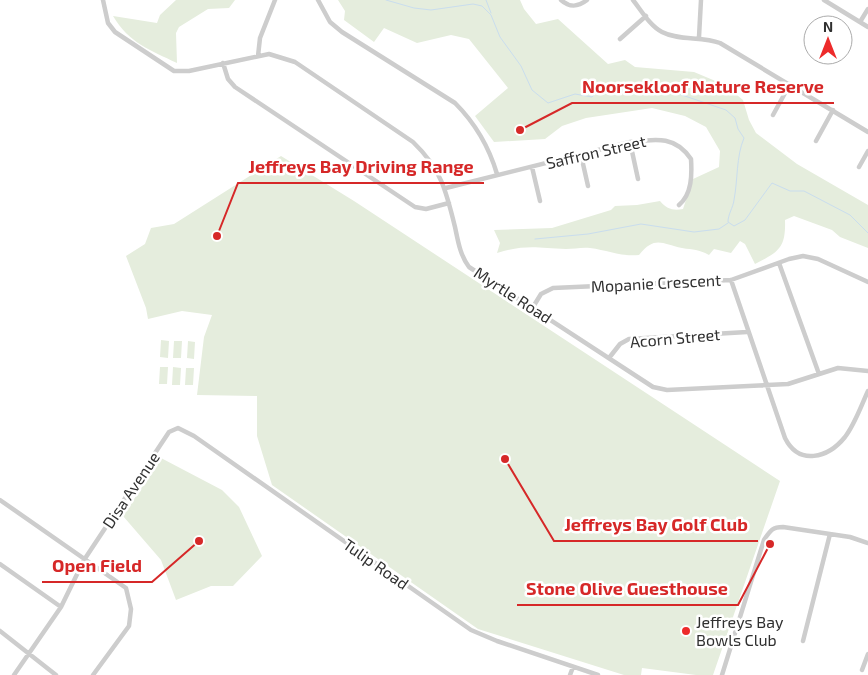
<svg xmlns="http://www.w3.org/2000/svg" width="868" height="675" viewBox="0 0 868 675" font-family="'Exo 2',sans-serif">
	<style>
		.green { fill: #e5eddd }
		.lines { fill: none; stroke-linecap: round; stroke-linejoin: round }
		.stream { stroke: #c9ddee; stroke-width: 1 }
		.street { stroke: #cdcdcd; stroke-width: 4.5 }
		.poi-dot { fill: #ed2b2b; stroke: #fff; stroke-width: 2 }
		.labels { text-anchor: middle; stroke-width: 5; stroke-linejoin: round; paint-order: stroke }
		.street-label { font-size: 16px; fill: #303030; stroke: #fff }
		.poi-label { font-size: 16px; fill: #303030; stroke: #fff; text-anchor: start }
		.leader { fill: none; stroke: #d62828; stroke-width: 2 }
		.callout-dot { fill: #d62828; stroke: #fff; stroke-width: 2 }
		.callout-label { font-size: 18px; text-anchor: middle; font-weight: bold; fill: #d62828; stroke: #fff; stroke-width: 5; stroke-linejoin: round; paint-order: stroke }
	</style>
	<rect width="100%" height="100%" fill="#fff"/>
	<path class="green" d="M176 0H235L229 8 208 9 179 27 176 33 177 63C150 50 129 43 113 16L157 23 160 15Z
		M338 0H520L524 9 536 24 558 19 608 64 625 60 635 67 694 72 725 85 743 100 749 120 756 133 797 164 868 205V248L840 237 832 230 794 216 785 220C786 249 778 252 755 264L745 244 740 241 731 253 714 249 709 255C698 249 694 250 682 248 662 244 655 235 639 255 621 257 607 250 590 248 582 247 574 249 566 249 538 248 526 244 497 253L500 243 494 230 552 228 611 210 615 206 637 205 660 201C667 209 673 211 683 209L693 179 719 167 720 151 706 127 685 116 652 108 586 118 562 126 545 139 494 142 475 116 508 88 469 39 451 35 417 43 384 28 374 42 344 20 345 11Z
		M281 156 354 201 780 481 713 675H696L642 668 641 675H624L478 629 272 485 257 436V396L197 395 204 337 212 315 182 311 148 319 146 308 126 256 145 244 151 228 174 224Z
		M161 340 169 341 168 358 160 357Z
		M174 341H182L181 358H173Z
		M188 341 195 342 194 359 187 358Z
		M160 367H168L167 384H159Z
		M173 367 181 368 180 385H172Z
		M186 368H194L193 385H185Z
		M161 458 222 490 239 507 262 556 233 586H211L176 600 161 560 123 516Z"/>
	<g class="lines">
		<path class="stream" d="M386 0 414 8 431 10 473 4 482 6 491 15 500 37 521 66 532 90 548 103 575 94 592 97 599 90 679 94 726 110 735 118 738 129 744 138C736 157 738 179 734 200 733 208 728 214 728 222L734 226 745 220 772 183 790 191H804L850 215 868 233
			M486 0 491 13
			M535 239 588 234 641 224 694 232 719 229 728 223"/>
		<path class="street" d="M103 0 108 23 115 32 174 71H189L269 54 295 62 413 142C441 169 446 190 455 227 458 241 460 255 469 267L653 387 667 390 788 384 838 368 868 371
			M318 0 330 22 342 32 455 103C475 123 489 147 497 174
			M561 0C570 8 578 7 587 0
			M633 0C641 10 650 26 662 32 679 41 702 36 720 43L868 132
			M824 0 868 27
			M860 22 868 9
			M699 37 701 0
			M620 39 646 16
			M258 56 260 38 275 0
			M223 63 228 79 235 87 415 207 426 209 449 203
			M773 115 790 84
			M816 141 833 110
			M630 142 638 179
			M581 155 588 186
			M532 167 540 201
			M859 167 868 151
			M446 188 630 142C655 139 675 135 691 159 692 175 692 194 679 205
			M779 263 819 374
			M731 280 785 438C799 466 828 458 845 437 855 424 861 406 868 391
			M533 307 541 294 553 288 731 280 789 259 803 256 818 259 868 282
			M609 358 620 344 629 339 747 332
			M0 500 126 588 131 609 129 626 93 675
			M0 564 61 607
			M0 631 56 675
			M803 641 830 534
			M862 670 868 654
			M14 675 61 607 84 560 169 432 178 428 194 436 471 630 497 641 598 675
			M570 675 573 667
			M722 675 764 540C770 531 772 527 783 527L850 537 868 543"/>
	</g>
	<circle class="poi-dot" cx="686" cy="631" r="5"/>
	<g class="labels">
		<g class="street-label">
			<text transform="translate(596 152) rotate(-13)" y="6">Saffron Street</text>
			<text transform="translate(656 283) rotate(-3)" y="6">Mopanie Crescent</text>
			<text transform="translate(513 295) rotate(33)" y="6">Myrtle Road</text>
			<text transform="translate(675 338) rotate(-5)" y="6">Acorn Street</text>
			<text transform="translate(131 490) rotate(-56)" y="6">Disa Avenue</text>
			<text transform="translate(376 564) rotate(35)" y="6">Tulip Road</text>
		</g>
		<g class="poi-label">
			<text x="696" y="628">Jeffreys Bay<tspan x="696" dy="18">Bowls Club</tspan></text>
		</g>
	</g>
	<path class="leader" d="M520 130L572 103H834M217 236L238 183H484M505 459L554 541H758M199 541L152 582H42M770 544L738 605H517"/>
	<g class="callout-dot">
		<circle cx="520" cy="130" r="5"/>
		<circle cx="217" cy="236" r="5"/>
		<circle cx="505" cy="459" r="5"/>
		<circle cx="199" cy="541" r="5"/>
		<circle cx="770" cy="544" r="5"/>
	</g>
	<g class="callout-label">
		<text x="703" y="93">Noorsekloof Nature Reserve</text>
		<text x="361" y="173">Jeffreys Bay Driving Range</text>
		<text x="656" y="531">Jeffreys Bay Golf Club</text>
		<text x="97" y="572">Open Field</text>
		<text x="627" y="595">Stone Olive Guesthouse</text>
	</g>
	<g transform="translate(828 40)"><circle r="24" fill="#ffffff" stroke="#acacac"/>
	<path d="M0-4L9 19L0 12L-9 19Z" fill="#ed2b2b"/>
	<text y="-8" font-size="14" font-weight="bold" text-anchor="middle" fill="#303030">N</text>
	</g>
</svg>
